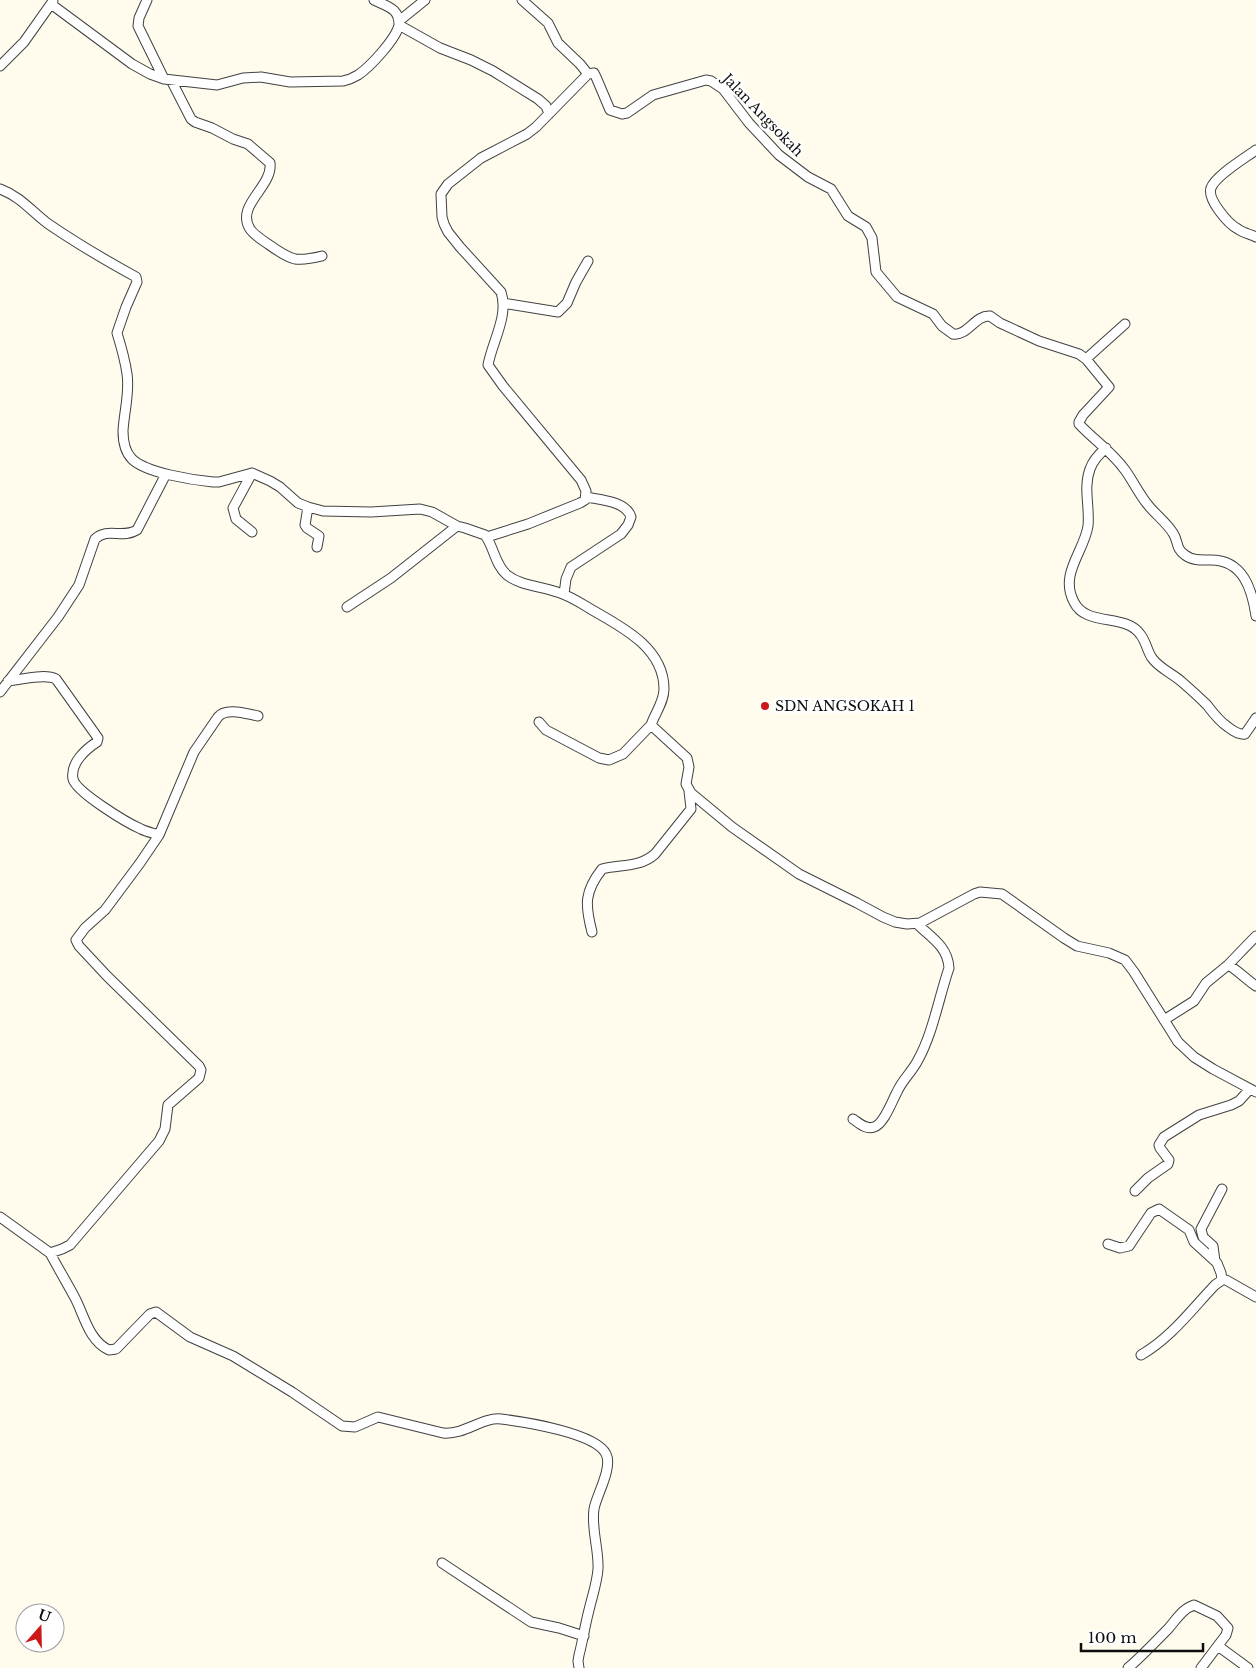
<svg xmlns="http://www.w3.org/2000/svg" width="1256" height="1668" viewBox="0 0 1256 1668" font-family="'Libre Baskerville',serif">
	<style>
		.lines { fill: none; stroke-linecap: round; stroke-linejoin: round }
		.street-casing { stroke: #414141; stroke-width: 11 }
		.street { stroke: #fff; stroke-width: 9 }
		.poi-dot { fill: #cb181a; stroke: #fff; stroke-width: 2 }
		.labels { text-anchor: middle; stroke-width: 5; stroke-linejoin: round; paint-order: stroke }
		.street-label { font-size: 14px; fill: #0e0e0e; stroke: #fff }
		.poi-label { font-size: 14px; fill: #0e0e0e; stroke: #fff; text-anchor: start }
	</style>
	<rect width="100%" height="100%" fill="#fffcee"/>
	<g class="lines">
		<g class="street-casing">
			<path id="street" d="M147 0 139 18 138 26 164 79
				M374 0C388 7 399 8 399 25
				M522 0 548 23 558 43 580 64 588 74
				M51 4 132 64 150 74 164 79 217 85 243 78 261 77 290 82 343 81C348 80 353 78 358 75 370 67 396 39 399 25L440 48 471 60 493 71 538 99 546 106 549 114
				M399 21 425 0
				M0 66 24 42 53 1
				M171 80 191 119 195 122 212 128 233 139 248 144 270 163C273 187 235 205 250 229 254 235 262 240 268 244 275 249 286 257 295 259 303 260 314 258 322 256
				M1256 150C1245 158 1215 176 1211 188 1207 199 1228 224 1238 229 1243 233 1250 234 1256 237
				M0 189C21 197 30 210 47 223 76 243 105 260 136 277L137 282 126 307 117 333C121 346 125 359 127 374 130 392 124 412 123 431 123 441 125 452 132 459 146 473 193 480 213 482H219L252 473 270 481 280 487 298 503 308 507 323 511 371 512 420 509 432 512 457 526 465 528 485 535C494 547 495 565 507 575 521 586 541 586 557 592 571 596 582 604 594 611 624 628 664 649 664 689 664 702 655 713 651 725L687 758 689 767 686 784 691 793 732 827 799 874 857 903 883 917 895 922 907 924 920 923 974 894 980 892 1002 894 1064 938 1077 946 1109 953 1125 960 1134 972 1178 1042 1194 1057 1213 1069 1256 1092
				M503 303 558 312 567 303 576 282 588 261
				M1086 359 1125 324
				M1106 448C1099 454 1093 460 1090 469 1083 488 1090 507 1088 526 1084 552 1059 574 1074 602 1086 627 1125 613 1140 634 1146 641 1147 651 1152 658 1160 669 1172 673 1182 682 1190 689 1199 697 1207 705 1213 713 1220 722 1228 727 1233 731 1239 735 1245 734L1256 718
				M252 473 233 508 236 519 252 532
				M308 507 305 525 307 528 319 536 317 547
				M487 537 528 524 580 503 585 500 586 491 581 480 503 386 488 365C492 342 509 316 501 292L460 247 448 232 444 224 442 217 441 194 448 184 481 158 527 134 536 127 588 74 594 73 596 77 610 110 622 114 627 113 653 95 706 80 711 81 723 89 749 123 779 155 808 177 831 189 848 216 866 227 872 238 876 272 897 297 933 314 942 326 953 334C968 336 975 315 990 316L1000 323 1039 341 1079 354 1086 359 1109 387 1083 415 1079 422V424C1094 440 1112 452 1125 470 1133 481 1139 494 1148 505 1156 515 1166 522 1173 533 1179 542 1175 548 1185 555 1193 561 1202 560 1211 560 1243 560 1252 589 1256 616
				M564 594 566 579 571 567 621 534 628 525 631 517C626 501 601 500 586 497
				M347 607 391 578 457 526
				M8 681C21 680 45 673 56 679L98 738 97 742C86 749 70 763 73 779 76 792 127 823 141 829 147 832 153 833 159 835
				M0 692 58 617 79 585 95 539C108 527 122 539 137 530L166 474
				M539 722 546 730 599 758 609 760 623 754 651 725
				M592 932C585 905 584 892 602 869 621 864 639 868 655 854L691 809 689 791
				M1228 965 1256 936
				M1164 1020 1194 1001 1206 983 1228 965C1234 967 1248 981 1256 986
				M853 1119C859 1123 866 1130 874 1127 884 1124 892 1101 897 1092 902 1080 912 1072 918 1060 933 1033 939 997 949 968 948 947 931 937 917 924
				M1135 1191 1148 1178 1168 1164 1169 1160 1160 1148 1159 1145 1164 1137 1199 1115 1231 1105 1239 1101 1250 1089
				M0 1217 50 1253 62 1249 70 1245 159 1141 165 1129 168 1105 199 1078 201 1070 199 1066 107 976 79 946 76 940 85 928 105 910 140 863 159 835 194 752 218 717C226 707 247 714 258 716
				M1108 1244 1120 1248 1129 1246 1151 1213 1159 1209 1189 1230 1194 1242 1217 1263 1221 1273 1222 1280
				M50 1253C58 1268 67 1283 75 1298 84 1315 89 1341 109 1350L116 1349 150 1314 156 1312 190 1337 233 1356 292 1392 342 1426 355 1427 378 1417 443 1433C465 1435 482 1417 501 1419 525 1422 596 1433 606 1454 613 1468 596 1496 594 1509 591 1529 599 1549 598 1569 597 1583 592 1597 589 1610 585 1625 583 1640 579 1655L578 1661 579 1668
				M1215 1261 1213 1246 1203 1237 1201 1229 1222 1189
				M1141 1355C1171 1338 1192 1309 1215 1285L1222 1280H1226L1256 1297
				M442 1563 531 1622 559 1628 584 1636
				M1218 1646 1248 1668
				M1128 1668C1142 1656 1155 1642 1168 1629 1176 1620 1182 1609 1194 1605L1217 1616 1228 1628 1226 1635 1201 1668"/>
		</g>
		<use href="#street" class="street"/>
	</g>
	<circle class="poi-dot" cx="765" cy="706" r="5"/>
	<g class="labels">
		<g class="street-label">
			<text transform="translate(763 115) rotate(46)" y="5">Jalan Angsokah</text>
		</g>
		<g class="poi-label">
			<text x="775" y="711">SDN ANGSOKAH 1</text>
		</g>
	</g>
	<g transform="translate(40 1628) rotate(20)"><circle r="24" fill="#ffffff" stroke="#9f9f9f"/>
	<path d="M0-4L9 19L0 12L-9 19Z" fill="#cb181a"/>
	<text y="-8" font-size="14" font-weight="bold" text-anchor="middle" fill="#0e0e0e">U</text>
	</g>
	<path d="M1081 1643v8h122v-8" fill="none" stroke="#0e0e0e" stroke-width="2.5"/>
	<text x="1088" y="1643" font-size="15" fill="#0e0e0e" stroke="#ffffff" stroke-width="4" paint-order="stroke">100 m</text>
</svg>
